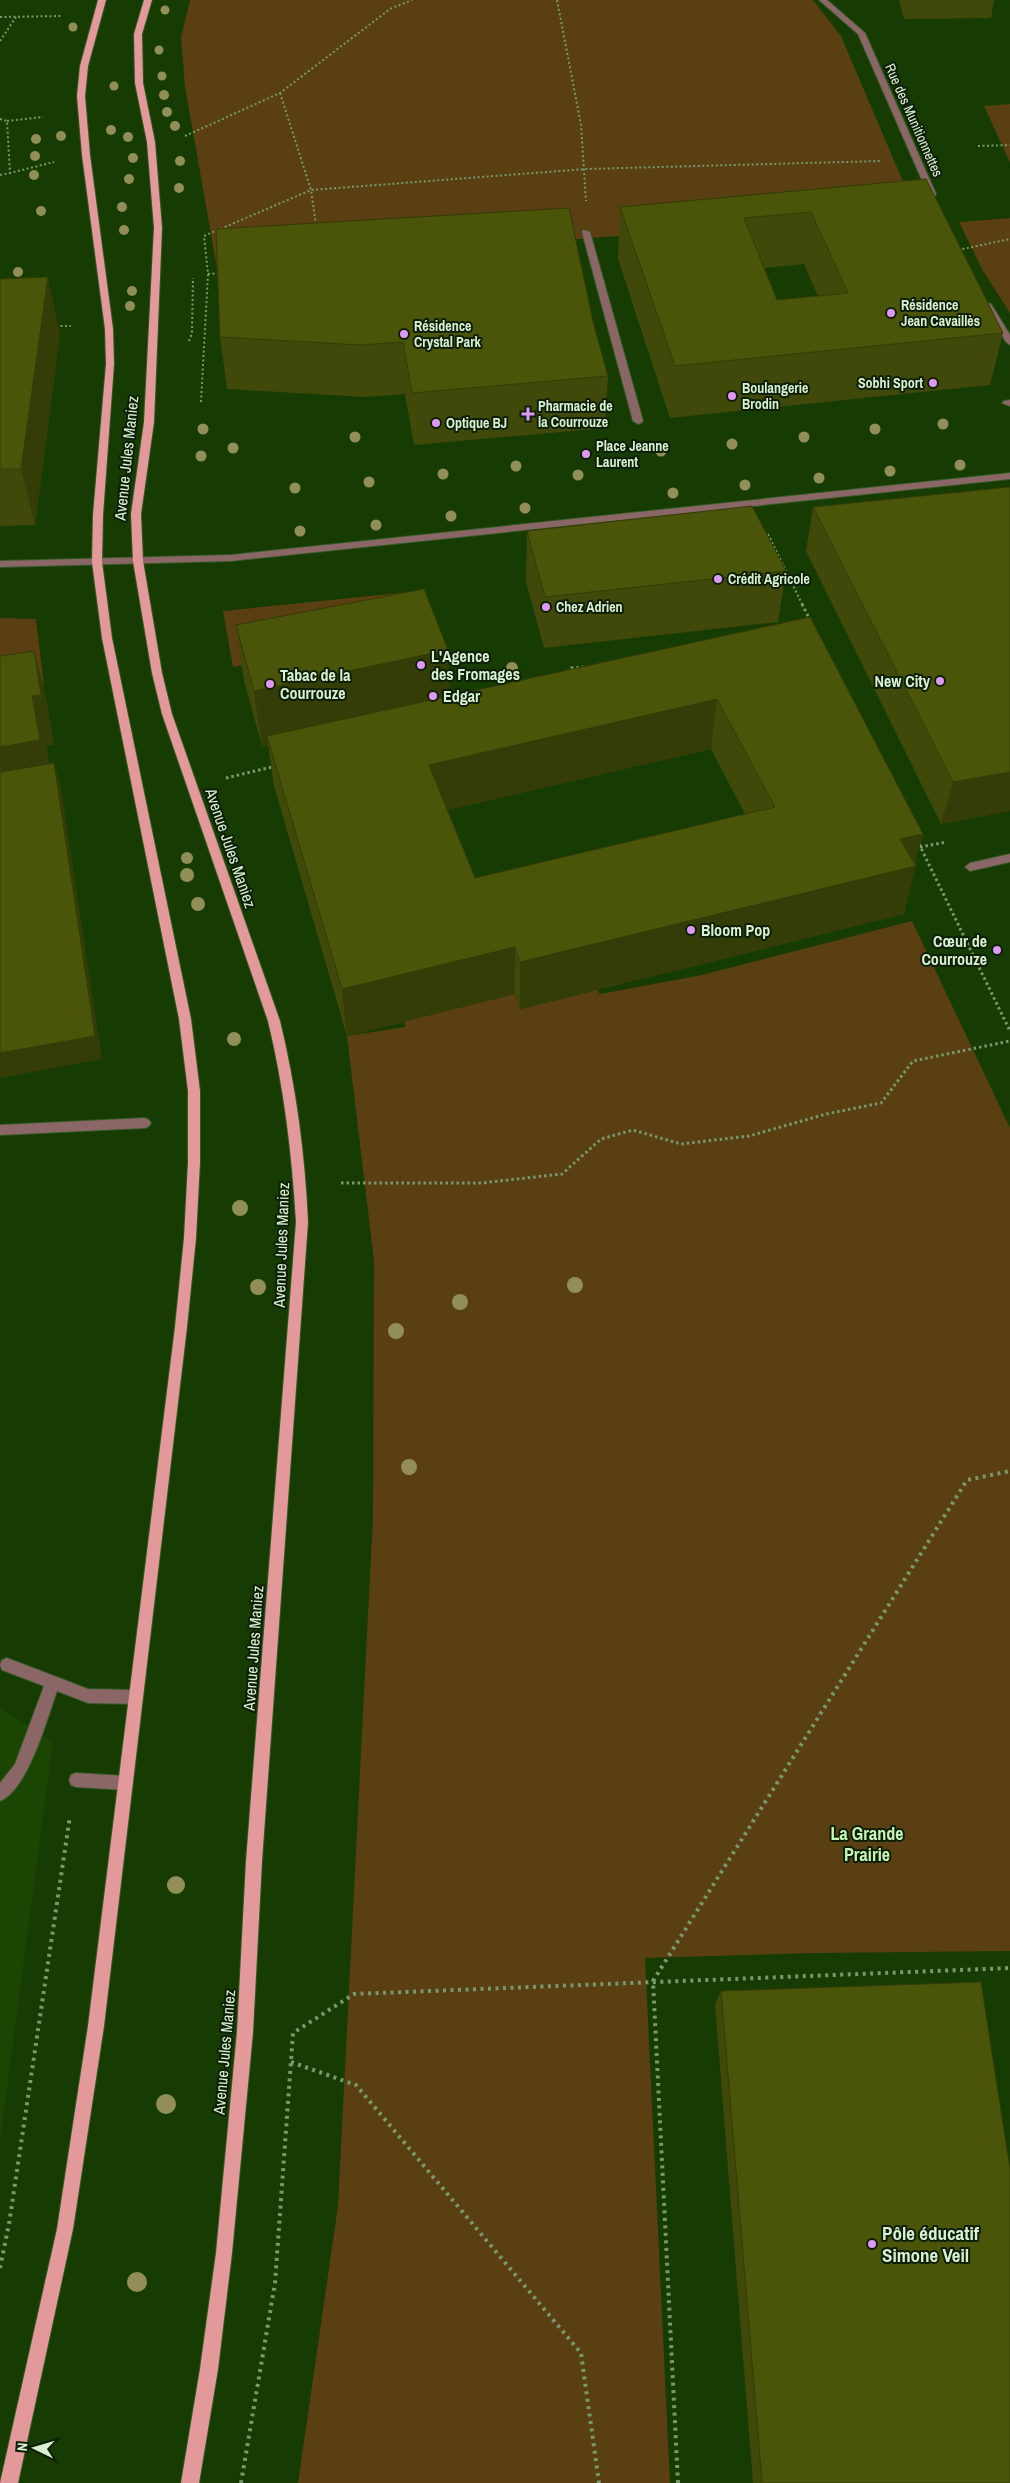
<svg xmlns="http://www.w3.org/2000/svg" width="1010" height="2483" viewBox="0 0 1010 2483" font-family="'Archivo Narrow',sans-serif">
	<style>
		.built { fill: #1a4503 }
		.green { fill: #593f11 }
		.lines { fill: none; stroke-linecap: round; stroke-linejoin: round }
		.minor-casing { stroke: #355924; stroke-width: 2 }
		.major-casing { stroke: #355924; stroke-width: 2 }
		.path-far2 { stroke: #79986c; stroke-width: 2; stroke-dasharray: 2 2.5; stroke-linecap: butt }
		.path-far1 { stroke: #79986c; stroke-width: 3; stroke-dasharray: 2.5 3; stroke-linecap: butt }
		.path { stroke: #79986c; stroke-width: 4; stroke-dasharray: 3 4.5; stroke-linecap: butt }
		.minor { fill: #8b6667; fill-rule: evenodd }
		.major { fill: #e3989a; fill-rule: evenodd }
		.tree { fill: #928e57 }
		.wall { fill: #404909; fill-rule: evenodd }
		.shaded-wall { fill: #343c07 }
		.building { fill: #4a550a; stroke: #343c07; fill-rule: evenodd }
		.poi-dot { fill: #dd99f3; stroke: #0e1f08; stroke-width: 2 }
		.labels { text-anchor: middle; stroke-width: 4; stroke-linejoin: round; paint-order: stroke }
		.far-street-label { font-size: 14px; fill: #d9f0d2; stroke: #0e1f08 }
		.far-poi-label { font-size: 14px; font-weight: bold; fill: #d9f0d2; stroke: #0e1f08; text-anchor: start }
		.street-label { font-size: 16px; fill: #d9f0d2; stroke: #0e1f08 }
		.poi-label { font-size: 16px; font-weight: bold; fill: #d9f0d2; stroke: #0e1f08; text-anchor: start }
		.neighbourhood-label { font-size: 18px; font-weight: bold; fill: #c7f4b7; stroke: #0e1f08 }
		.near-poi-label { font-size: 19px; font-weight: bold; fill: #d9f0d2; stroke: #0e1f08; text-anchor: start }
	</style>
	<rect width="100%" height="100%" fill="#163c03"/>
	<path class="built" d="M0 1708 53 1741 0 2141Z"/>
	<path class="green" d="M190 0H813L841 36 916 212 217 268 185 87 181 37Z
		M1010 104V163L984 106Z
		M1010 218V313L983 271 959 222Z
		M410 592 421 629 233 667 223 611Z
		M0 618 36 619 44 686 0 692Z
		M912 921 1010 1128V1951L818 1953 645 1958 670 2483H298L338 2206 373 1516 374 1261 347 1036 405 1027 404 1021 515 994 520 1009 597 990 600 994 702 975Z"/>
	<g class="lines">
		<g class="minor-casing">
			<path id="minor" d="M819 0H827L865 33 936 194 935 196 928 194 858 34Z
				M583 230 590 232 643 421 641 423 638 424 633 421 582 232Z
				M984 302 991 304 1010 335V345L1006 342 983 304Z
				M1010 400V406L1002 403 1004 401Z
				M1010 473V479L231 561 0 567V561L231 555Z
				M1010 854V862L970 871 965 867 970 863Z
				M145 1118 149 1120 151 1123 149 1126 145 1128 0 1135V1125Z
				M7 1658 88 1689 136 1690 141 1692 143 1697 141 1702 136 1704 88 1703 57 1691C47 1719 28 1790 0 1801V1783L15 1764 44 1686 2 1670 0 1665 2 1660Z
				M76 1773 126 1776 131 1778 133 1783 131 1788 126 1790 76 1787 71 1785 69 1780 71 1775Z"/>
		</g>
		<g class="major-casing">
			<path id="major" d="M98 0H106L88 66 85 96 90 155 113 329 114 364 103 515 102 562 112 638 191 1019 200 1091V1162L196 1238 187 1327 104 2026 73 2229 18 2483H0L57 2229 88 2026 175 1327 184 1238 188 1162V1091L179 1019 102 638 92 562 93 515 106 364 105 329 82 155 77 96 80 66Z
				M144 0H152L142 34 143 83 155 142 162 228 154 422 141 514 143 561 162 673 172 714 280 1021C296 1087 305 1154 308 1222L262 1861 253 2032 232 2253 218 2369 199 2483H181L200 2369 216 2253 237 2032 246 1861 296 1222C292 1154 284 1087 268 1021L162 714 152 673 133 561 131 514 144 422 154 228 147 142 135 83 134 34Z"/>
		</g>
		<path class="path-far2" d="M557 0 581 125 586 201
			M0 17 62 16
			M0 41 16 17
			M280 93 311 190 316 225
			M0 119 7 121 10 173 54 162
			M7 121 43 117
			M185 136 280 93 390 9 412 0
			M978 146 1010 145
			M0 175 10 173
			M958 250 1010 239
			M208 274 220 273
			M56 326H71
			M189 341 192 333 193 278
			M201 402 208 274 204 236 311 190 586 169 881 161
			M768 534 803 606"/>
		<path class="path-far1" d="M802 604 810 620
			M567 672 571 668 587 667
			M226 778 276 766
			M919 844 1010 1031
			M920 847 947 842
			M341 1183H481L562 1174 601 1139 633 1130 681 1144 749 1136 826 1114 881 1103 913 1061 1010 1041"/>
		<path class="path" d="M291 2062 356 2085 581 2353 599 2483
			M0 2268 9 2224 70 1816
			M241 2483 275 2283 293 2033 354 1994 1010 1968
			M678 2483 653 1981 967 1480 1010 1471"/>
		<use href="#minor" class="minor"/>
		<use href="#major" class="major"/>
	</g>
	<g class="tree">
		<circle cx="165" cy="10" r="4.5"/>
		<circle cx="73" cy="27" r="4.5"/>
		<circle cx="159" cy="50" r="4.5"/>
		<circle cx="162" cy="76" r="4.5"/>
		<circle cx="114" cy="86" r="4.5"/>
		<circle cx="164" cy="95" r="5"/>
		<circle cx="167" cy="112" r="5"/>
		<circle cx="175" cy="126" r="5"/>
		<circle cx="111" cy="130" r="5"/>
		<circle cx="61" cy="136" r="5"/>
		<circle cx="128" cy="137" r="5"/>
		<circle cx="36" cy="139" r="5"/>
		<circle cx="35" cy="156" r="5"/>
		<circle cx="133" cy="158" r="5"/>
		<circle cx="180" cy="161" r="5"/>
		<circle cx="34" cy="175" r="5"/>
		<circle cx="129" cy="179" r="5"/>
		<circle cx="179" cy="188" r="5"/>
		<circle cx="122" cy="207" r="5"/>
		<circle cx="41" cy="211" r="5"/>
		<circle cx="124" cy="230" r="5"/>
		<circle cx="18" cy="272" r="5"/>
		<circle cx="132" cy="291" r="5"/>
		<circle cx="130" cy="306" r="5"/>
		<circle cx="943" cy="424" r="5.5"/>
		<circle cx="203" cy="429" r="5.5"/>
		<circle cx="875" cy="429" r="5.5"/>
		<circle cx="355" cy="437" r="5.5"/>
		<circle cx="804" cy="437" r="5.5"/>
		<circle cx="732" cy="444" r="5.5"/>
		<circle cx="233" cy="448" r="5.5"/>
		<circle cx="661" cy="451" r="5.5"/>
		<circle cx="201" cy="456" r="5.5"/>
		<circle cx="960" cy="465" r="5.5"/>
		<circle cx="516" cy="466" r="5.5"/>
		<circle cx="890" cy="471" r="5.5"/>
		<circle cx="443" cy="474" r="5.5"/>
		<circle cx="578" cy="475" r="5.5"/>
		<circle cx="819" cy="478" r="5.5"/>
		<circle cx="369" cy="482" r="5.5"/>
		<circle cx="745" cy="485" r="5.5"/>
		<circle cx="295" cy="488" r="5.5"/>
		<circle cx="673" cy="493" r="5.5"/>
		<circle cx="525" cy="508" r="5.5"/>
		<circle cx="451" cy="516" r="5.5"/>
		<circle cx="376" cy="525" r="5.5"/>
		<circle cx="300" cy="531" r="5.5"/>
		<circle cx="512" cy="668" r="6"/>
		<circle cx="187" cy="858" r="6"/>
		<circle cx="187" cy="875" r="7"/>
		<circle cx="198" cy="904" r="7"/>
		<circle cx="234" cy="1039" r="7"/>
		<circle cx="240" cy="1208" r="8"/>
		<circle cx="575" cy="1285" r="8"/>
		<circle cx="258" cy="1287" r="8"/>
		<circle cx="460" cy="1302" r="8"/>
		<circle cx="396" cy="1331" r="8"/>
		<circle cx="409" cy="1467" r="8"/>
		<circle cx="176" cy="1885" r="9"/>
		<circle cx="166" cy="2104" r="10"/>
		<circle cx="137" cy="2282" r="10"/>
	</g>
	<path class="wall" d="M899 0H994L991 18 904 19Z
		M926 179 1003 333 990 385 670 418 618 259 620 207ZM804 264 818 296 777 300 764 268Z
		M0 279 60 334 35 525 0 526Z
		M594 326 608 376 605 428 414 445 405 394 364 397 227 389 220 337Z
		M1010 487V811L941 824 806 551 813 507Z
		M527 531 786 571 778 622 544 648 526 582Z
		M810 617 923 834 915 863 904 914 520 1009 515 994 347 1036 274 786 268 745 262 746 244 681 236 625 450 696ZM711 749 745 814 475 878 447 810Z
		M721 1991 1010 2483H753L715 2005Z"/>
	<path class="shaded-wall" d="M48 277 60 334 35 525 21 469Z
		M448 650 450 705 267 736 268 745 262 746 254 691Z
		M34 651 47 701 54 745 46 746 54 790 0 799V747Z
		M717 699 711 749 431 814 429 765Z
		M54 763 61 788 102 1059 0 1078V1053Z
		M1010 772V811L941 824 953 782Z
		M923 834 914 866H916L904 914 520 1009V962L900 839Z
		M515 947V994L347 1036 342 989Z"/>
	<path class="building" d="M926 179 1003 333 675 366 620 207ZM811 212 848 293 777 300 744 218Z
		M569 208 594 326 608 376 412 393 403 342 361 345 220 337 216 229Z
		M48 277 21 469H0V279Z
		M1010 487V772L953 782 813 507Z
		M752 506 786 571 545 597 527 531Z
		M424 589 448 650 254 691 236 625Z
		M810 617 923 834 900 839 916 866 520 962 515 947 342 989 267 736ZM717 699 775 807 475 878 429 765Z
		M34 651 41 695 32 696 40 740 0 747V656Z
		M54 763 95 1036 0 1053V772Z
		M981 1982 1010 2169V2483H762L721 1991Z"/>
	<g class="poi-dot">
		<circle cx="891" cy="313" r="5"/>
		<circle cx="404" cy="334" r="5"/>
		<circle cx="933" cy="383" r="5"/>
		<circle cx="732" cy="396" r="5"/>
		<path d="M525.5 406.5h5v5h5v5h-5v5h-5v-5h-5v-5h5z"/>
		<circle cx="436" cy="423" r="5"/>
		<circle cx="586" cy="454" r="5"/>
		<circle cx="718" cy="579" r="5"/>
		<circle cx="546" cy="607" r="5"/>
		<circle cx="421" cy="665" r="5"/>
		<circle cx="940" cy="681" r="5"/>
		<circle cx="270" cy="684" r="5"/>
		<circle cx="433" cy="696" r="5"/>
		<circle cx="691" cy="930" r="5"/>
		<circle cx="997" cy="950" r="5"/>
		<circle cx="872" cy="2244" r="5"/>
	</g>
	<g class="labels">
		<g class="far-street-label">
			<text transform="translate(914 120) rotate(66)" y="5">Rue des Munitionnettes</text>
		</g>
		<g class="far-poi-label">
			<text x="901" y="310">Résidence<tspan x="901" dy="16">Jean Cavaillès</tspan></text>
			<text x="414" y="331">Résidence<tspan x="414" dy="16">Crystal Park</tspan></text>
			<text x="923" y="388" text-anchor="end">Sobhi Sport</text>
			<text x="742" y="393">Boulangerie<tspan x="742" dy="16">Brodin</tspan></text>
			<text x="538" y="411">Pharmacie de<tspan x="538" dy="16">la Courrouze</tspan></text>
			<text x="446" y="428">Optique BJ</text>
			<text x="596" y="451">Place Jeanne<tspan x="596" dy="16">Laurent</tspan></text>
			<text x="728" y="584">Crédit Agricole</text>
			<text x="556" y="612">Chez Adrien</text>
		</g>
		<g class="street-label">
			<text transform="translate(126 458) rotate(-84)" y="6">Avenue Jules Maniez</text>
			<text transform="translate(231 848) rotate(71)" y="6">Avenue Jules Maniez</text>
			<text transform="translate(281 1245) rotate(-88)" y="6">Avenue Jules Maniez</text>
			<text transform="translate(253 1648) rotate(-86)" y="6">Avenue Jules Maniez</text>
			<text transform="translate(224 2052) rotate(-85)" y="6">Avenue Jules Maniez</text>
		</g>
		<g class="poi-label">
			<text x="431" y="662">L'Agence<tspan x="431" dy="18">des Fromages</tspan></text>
			<text x="280" y="681">Tabac de la<tspan x="280" dy="18">Courrouze</tspan></text>
			<text x="930" y="687" text-anchor="end">New City</text>
			<text x="443" y="702">Edgar</text>
			<text x="701" y="936">Bloom Pop</text>
			<text x="987" y="947" text-anchor="end">Cœur de<tspan x="987" dy="18">Courrouze</tspan></text>
		</g>
		<g class="neighbourhood-label">
			<text x="867" y="1840">La Grande<tspan x="867" dy="21">Prairie</tspan></text>
		</g>
		<g class="near-poi-label">
			<text x="882" y="2240">Pôle éducatif<tspan x="882" dy="22">Simone Veil</tspan></text>
		</g>
	</g>
	<g transform="translate(35 2448) rotate(275)" stroke="#0e1f08" stroke-width="4" paint-order="stroke">
	<path d="M0-4L9 19L0 12L-9 19Z" fill="#d9f0d2"/>
	<text y="-8" font-size="14" font-weight="bold" text-anchor="middle" fill="#d9f0d2">N</text>
	</g>
</svg>
